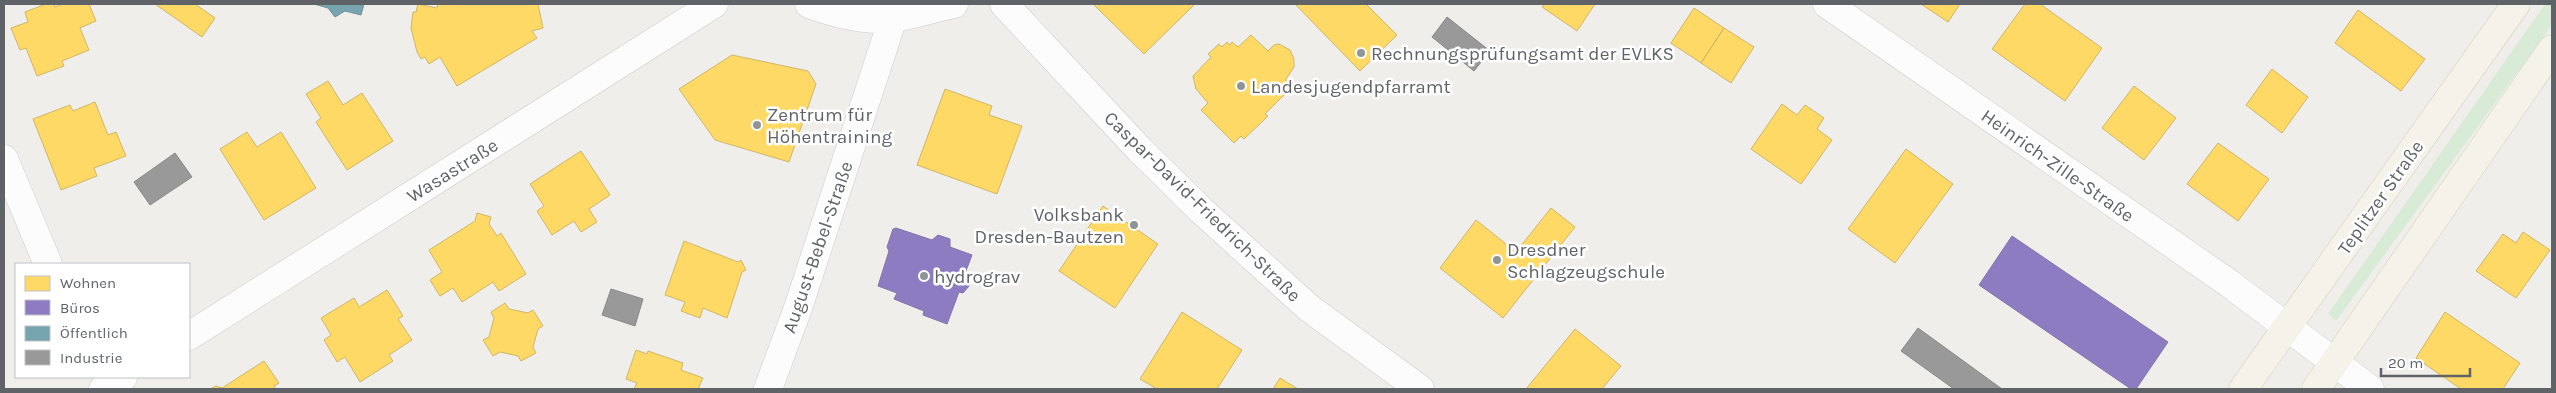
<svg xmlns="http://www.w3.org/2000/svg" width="2556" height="393" viewBox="0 0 2556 393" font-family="Karla,sans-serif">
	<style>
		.green { fill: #d8ebd6 }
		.homes { fill: #ffd966; stroke: #cfb667 }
		.offices { fill: #8e7cc3; stroke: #8074a8 }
		.public { fill: #76a5af; stroke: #6f919a }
		.industry { fill: #999; stroke: #88898a }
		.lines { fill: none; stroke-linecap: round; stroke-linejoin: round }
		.minor-casing { stroke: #cbcccc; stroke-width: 29 }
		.major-casing { stroke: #d7ceb8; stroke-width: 29 }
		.minor { stroke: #fdfcfc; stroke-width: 28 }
		.major { stroke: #f4f2e9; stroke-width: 28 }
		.poi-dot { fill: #919496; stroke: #fff; stroke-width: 2 }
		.labels { text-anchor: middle; stroke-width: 5; stroke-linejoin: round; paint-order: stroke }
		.poi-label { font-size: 19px; fill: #5f6368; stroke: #fff; text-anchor: start }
		.street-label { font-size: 19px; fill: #5f6368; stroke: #fff }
	</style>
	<rect width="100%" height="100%" fill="#efeeea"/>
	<path class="green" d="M2545 4H2552V25L2336 321 2328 314Z"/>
	<path class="homes" d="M46 4H54L55 7 63 4H89L96 21 80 28 89 50 62 61 64 66 37 76 26 48 20 50 11 28 28 22 25 12Z
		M155 4H195L215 18 202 37Z
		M418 4 437 8 438 4H538L543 28 532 31 537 38 457 86 440 57 429 64 425 57 421 59 417 52 411 28 413 12H416Z
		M1093 4H1195L1144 54Z
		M1295 4H1366L1397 35 1360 71Z
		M1545 4H1595L1577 31 1542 7Z
		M1921 4H1960L1948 22Z
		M2025 4H2040L2102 48 2065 101 1992 49Z
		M1694 8 1724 28 1701 63 1671 43Z
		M2358 10 2425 59 2401 91 2335 43Z
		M1724 28 1754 47 1731 83 1701 63Z
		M1251 35 1268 51 1274 45 1279 44 1290 50 1294 59V67L1286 79 1288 91 1265 114 1268 116 1244 139 1241 136 1234 143 1201 110 1208 103 1196 89 1193 76 1211 57 1208 54 1219 44 1222 47 1227 42 1230 45 1232 42 1238 47Z
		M732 55 808 71 816 84 789 162 715 140 679 89Z
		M2272 69 2308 97 2282 133 2246 105Z
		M328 81 343 105 362 93 393 141 347 170 316 122 321 118 306 94Z
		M2134 86 2176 118 2144 160 2102 128Z
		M945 89 992 106 989 115 1022 126 997 194 917 165Z
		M95 102 108 135 116 132 126 156 94 168 97 176 61 190 33 119 70 105 73 111Z
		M1782 104 1797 115 1805 105 1824 118 1817 129 1832 140 1801 184 1751 149Z
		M247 132 257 147 281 132 316 188 264 220 220 149Z
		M2218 143 2269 179 2238 221 2187 184Z
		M1906 149 1953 184 1895 263 1848 229Z
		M581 151 610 195 589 209 597 222 581 232 574 221 552 235 537 211 544 206 530 184Z
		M1103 206 1158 244 1115 308 1059 271Z
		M1551 208 1575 227 1503 318 1440 268 1476 220 1516 252Z
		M477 213 491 217 489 224 497 236 501 233 526 274 499 291 493 282 462 302 453 288 440 296 430 280 442 272 429 250 475 221Z
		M2523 232 2550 250 2516 298 2476 271 2503 234 2516 243Z
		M684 241 738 262 741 260 746 270 742 272 727 318 703 308 700 318 681 311 685 302 665 295Z
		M387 290 403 316 398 319 412 340 389 355 393 361 360 382 345 357 337 362 324 340 331 335 321 318 354 298 359 307Z
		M505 303 509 309 528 313 533 310 543 326 538 329 533 347 536 353 521 361 518 356 500 352 493 356 483 340 489 337 494 318 491 312Z
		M1182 312 1242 350 1217 389H1157L1140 379Z
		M2445 312 2520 363 2503 389H2461L2416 358Z
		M1575 329 1621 366 1602 389H1526Z
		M636 350 647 354 648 351 683 363 681 370 703 378 698 389H634L637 383 626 379Z
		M264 361 279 383 274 386 276 389H210L216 386 222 388Z
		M1280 378 1298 389H1273Z"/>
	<path class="offices" d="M896 228 932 240 938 235 950 239V247L972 255 964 276 969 277V286L963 293 959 292 947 324 923 315 924 311 894 299 897 293 878 286 889 251 887 247 893 229Z
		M2012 236 2168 342 2136 389H2131L1979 285Z"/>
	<path class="public" d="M314 4H364L361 15 345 11 335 17 328 8Z"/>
	<path class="industry" d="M1447 17 1490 51 1474 71 1432 37Z
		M175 153 192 177 150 205 134 182Z
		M611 289 643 299 635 326 602 315Z
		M1918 328 2002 389H1954L1901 351Z"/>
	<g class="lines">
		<g class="minor-casing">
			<path id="minor" d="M809 4C834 13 866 22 893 18 913 15 934 8 954 4
				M1004 4 1139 149 1201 210 1309 308 1420 389
				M1827 4 2230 284 2370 389
				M4 159 48 264
				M189 336 714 4
				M103 389 123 377
				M768 389 798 308 893 18"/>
		</g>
		<g class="major-casing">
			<path id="major" d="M2243 389 2516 4
				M2316 389 2552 49"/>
		</g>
		<use href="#minor" class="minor"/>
		<use href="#major" class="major"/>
	</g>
	<g class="poi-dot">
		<circle cx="1361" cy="53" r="5"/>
		<circle cx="1241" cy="86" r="5"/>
		<circle cx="757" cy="125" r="5"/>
		<circle cx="1134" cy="225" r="5"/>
		<circle cx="1497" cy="260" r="5"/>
		<circle cx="924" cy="276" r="5"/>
	</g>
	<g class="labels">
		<g class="poi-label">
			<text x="1371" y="60">Rechnungsprüfungsamt der EVLKS</text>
			<text x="1251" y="93">Landesjugendpfarramt</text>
			<text x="767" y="121">Zentrum für<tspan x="767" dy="22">Höhentraining</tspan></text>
			<text x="1124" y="221" text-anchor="end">Volksbank<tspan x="1124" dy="22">Dresden-Bautzen</tspan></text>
			<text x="1507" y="256">Dresdner<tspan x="1507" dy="22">Schlagzeugschule</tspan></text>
			<text x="934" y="283">hydrograv</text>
		</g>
		<g class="street-label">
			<text transform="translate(2058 165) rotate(35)" y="7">Heinrich-Zille-Straße</text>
			<text transform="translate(452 170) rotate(-32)" y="7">Wasastraße</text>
			<text transform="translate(2380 197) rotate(-55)" y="7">Teplitzer Straße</text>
			<text transform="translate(1203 206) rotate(44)" y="7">Caspar-David-Friedrich-Straße</text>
			<text transform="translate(817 247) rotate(-71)" y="7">August-Bebel-Straße</text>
		</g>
	</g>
	<rect width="2556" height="393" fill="none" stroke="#5f6368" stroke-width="10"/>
	<rect x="15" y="263" width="175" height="115" fill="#ffffff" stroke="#bfc1c3"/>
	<rect x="25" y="276" width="25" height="15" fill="#ffd966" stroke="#bfc1c3"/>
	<text x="60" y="288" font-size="15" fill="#5f6368">Wohnen</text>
	<rect x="25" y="300" width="25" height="15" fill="#8e7cc3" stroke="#bfc1c3"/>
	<text x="60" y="313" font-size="15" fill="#5f6368">Büros</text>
	<rect x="25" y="326" width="25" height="15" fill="#76a5af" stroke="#bfc1c3"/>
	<text x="60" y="338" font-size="15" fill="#5f6368">Öffentlich</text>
	<rect x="25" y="350" width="25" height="15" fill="#999999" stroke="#bfc1c3"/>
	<text x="60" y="363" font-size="15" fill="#5f6368">Industrie</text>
	<path d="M2381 368v8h89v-8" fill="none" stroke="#5f6368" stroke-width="2.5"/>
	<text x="2388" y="368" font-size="15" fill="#5f6368" stroke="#ffffff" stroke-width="4" paint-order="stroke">20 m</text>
</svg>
